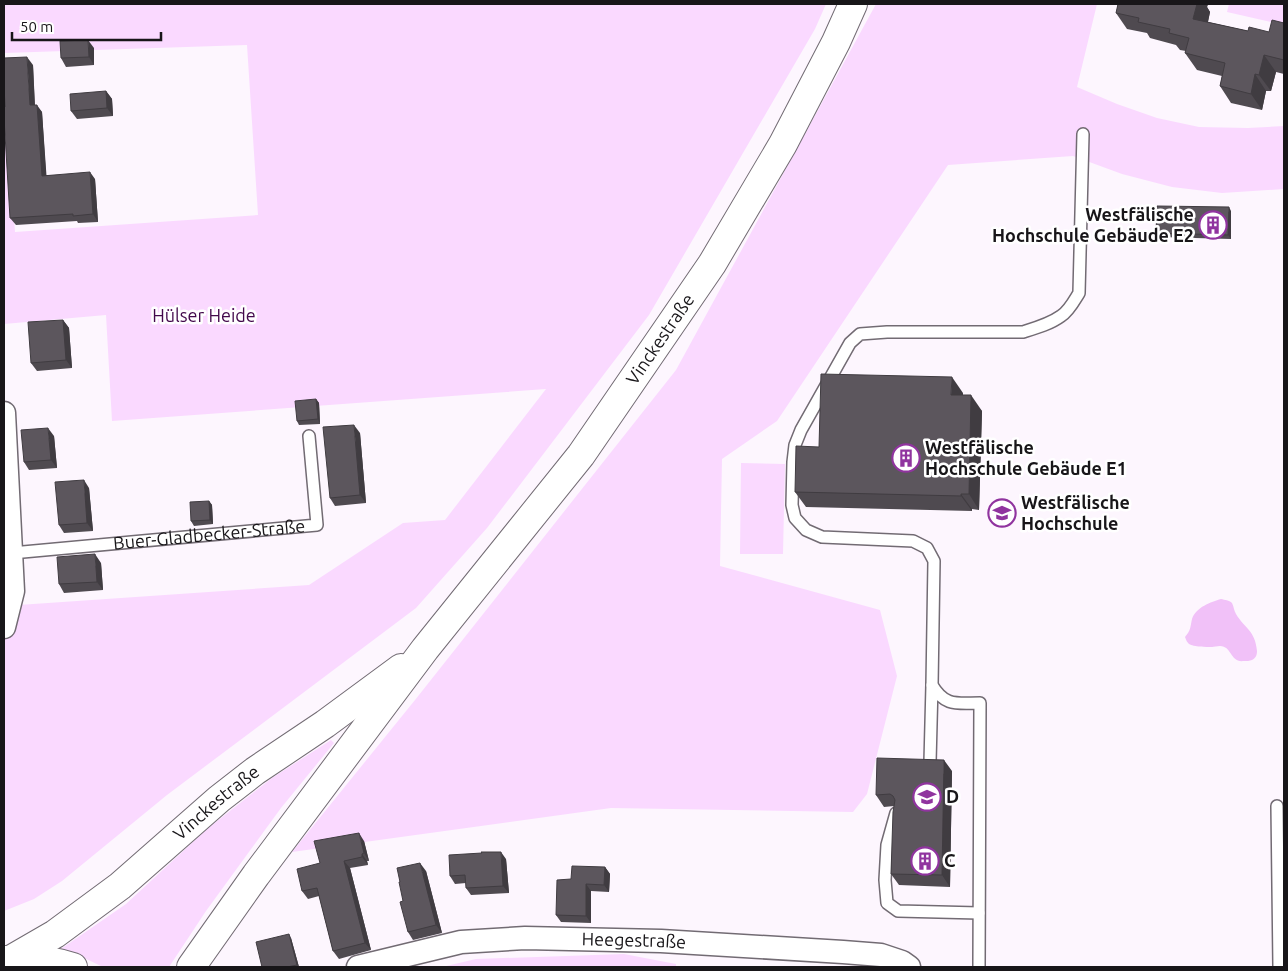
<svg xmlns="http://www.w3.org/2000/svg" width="1288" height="971" viewBox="0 0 1288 971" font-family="Ubuntu,sans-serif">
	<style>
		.green { fill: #fad9ff }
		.water { fill: #f1c1f8 }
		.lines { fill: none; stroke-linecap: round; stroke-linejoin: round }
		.service-casing { stroke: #726b73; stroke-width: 14 }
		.minor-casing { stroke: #726b73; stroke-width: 25 }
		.primary-casing { stroke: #726b73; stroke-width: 30 }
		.motorway-casing { stroke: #726b73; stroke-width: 30 }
		.service { stroke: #fff; stroke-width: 11 }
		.minor { stroke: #fff; stroke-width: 22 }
		.primary { stroke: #fff; stroke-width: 28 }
		.motorway { stroke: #fff; stroke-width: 28 }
		.wall { fill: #4f4a50 }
		.shaded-wall { fill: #403c41 }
		.building { fill: #5c565d; stroke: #403c41 }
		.labels { text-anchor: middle; stroke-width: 5; stroke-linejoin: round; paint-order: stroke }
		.poi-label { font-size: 18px; font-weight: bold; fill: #181619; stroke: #fff; text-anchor: start }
		.park-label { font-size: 18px; fill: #43094c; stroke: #fff }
		.street-label { font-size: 18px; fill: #181619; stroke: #fff }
	</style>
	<rect width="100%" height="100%" fill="#fdf6fe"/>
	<path class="green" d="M4 4H826L815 29 649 315 487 528 416 608 167 795 62 881 34 899 4 911V606L309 585 403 523 445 520 546 389 112 421 106 315 4 324V78L15 232 258 215 247 45 4 53Z
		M876 4H1097L1077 87 1117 104 1157 118 1199 127 1248 128 1284 126V189L1222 193 1172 187 1122 174 1073 156 948 165 777 421 722 459 720 566 880 610 897 676 867 794 853 812 611 808 292 852 415 700 676 370Z
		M1229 4H1284V25L1227 12Z
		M741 463 785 464 783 554H740Z
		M331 740 334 743 281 808 206 911 169 967H103L78 955 58 951 126 904 207 829 272 778Z
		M624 954 676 964V967H442L476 959Z"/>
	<path class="water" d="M1221 599C1225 600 1229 600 1232 603 1234 607 1234 611 1236 614 1245 629 1255 630 1257 651 1257 655 1256 658 1252 660 1250 661 1246 661 1244 661 1230 663 1232 646 1220 646 1217 646 1214 647 1212 647 1206 647 1194 647 1189 644 1187 642 1186 640 1185 637 1191 630 1190 628 1192 619 1196 607 1211 602 1221 599Z"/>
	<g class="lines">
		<g class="service-casing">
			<g id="service">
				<path id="s1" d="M12 553 317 525 309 436"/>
				<path d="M930 762 932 685"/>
				<path d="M1277 806 1279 967"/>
				<path d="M896 813 887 845 885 880 887 903 898 911 979 913"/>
				<path d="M979 967 980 703C957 703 945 707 932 685L934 561 927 548 913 541 822 537 806 530 795 518 792 505 793 462 795 445 801 430 850 343 860 334 887 332H1023C1036 328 1050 324 1061 316 1069 311 1074 301 1079 293L1083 134"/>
			</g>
		</g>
		<g class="minor-casing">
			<g id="minor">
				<path d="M4 413 13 591 4 627"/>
				<path id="s2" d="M358 967 461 942 525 938 661 941 843 952 881 955 902 962 909 967"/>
			</g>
		</g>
		<g class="primary-casing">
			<g id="primary">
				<path id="s3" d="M10 960 55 934 120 886 219 799 255 771 325 724 401 668"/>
				<path d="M10 960C30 958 54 961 73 967"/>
				<path id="s4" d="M191 967 256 875 425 649 581 455 712 264 783 144 836 42 853 4"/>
			</g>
		</g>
		<g class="motorway-casing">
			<path id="motorway" d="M4 960H10"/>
		</g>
		<use href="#service" class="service"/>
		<use href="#minor" class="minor"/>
		<use href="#primary" class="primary"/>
		<use href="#motorway" class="motorway"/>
	</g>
	<path class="wall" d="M1118 4H1208L1207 7 1210 12 1208 22 1248 31 1269 32 1284 23V74L1276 72 1271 91H1266L1262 110 1231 103 1220 86 1222 76 1197 70 1185 53 1186 51 1180 50 1176 45 1150 38 1147 33 1127 29 1116 13Z
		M94 48V65L66 67 61 58Z
		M33 65 35 105 42 112 46 175 95 179 98 222 78 223 77 221 16 225 10 218Z
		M106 91 112 99 113 116 77 119 71 111Z
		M1231 211V239L1159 237 1156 233Z
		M63 320 69 328 72 368 37 371 31 363Z
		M963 393V395L982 411 979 510 972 509V511L806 507 795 492 819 447Z
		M316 399 319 403 320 424 299 425 297 421Z
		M360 433 366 503 335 506 330 498Z
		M54 436 57 468 29 470 24 462Z
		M89 488 93 531 64 533 59 525Z
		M209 501 212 505 213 524 194 526 191 521Z
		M101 563 103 590 64 593 59 584Z
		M952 771 950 887 899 885 891 874 894 806 884 807 876 795Z
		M364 841 369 861H367L368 865 350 868 371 950 339 959 333 951 319 896 308 899 302 891 320 863Z
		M506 859 509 893 471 895 466 888V883L455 884 450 876Z
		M605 867 610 874 609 892 591 891V923L561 922 556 915 571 879Z
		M426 871 442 933 413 940 408 932 403 901Z
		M291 938 299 967H262Z"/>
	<path class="shaded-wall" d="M1197 4H1208L1207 7 1210 12 1205 35 1193 19Z
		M88 40 94 48V65L89 57Z
		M1264 55 1276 72 1271 91 1259 75Z
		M27 57 33 65 35 112 30 105Z
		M1255 74 1266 91 1262 110 1251 94Z
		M106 91 112 99 113 116 107 108Z
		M37 105 42 112 47 183 42 176Z
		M90 172 95 179 98 222 93 214Z
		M1229 207 1231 211V239L1228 235Z
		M63 320 69 328 72 368 66 360Z
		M952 377 963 393 962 410 951 395Z
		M971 395 982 411 979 510 969 494Z
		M316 399 319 403 320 424 318 419Z
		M354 425 360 433 366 503 360 495Z
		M48 428 54 436 57 468 51 460Z
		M84 480 89 488 93 531 87 523Z
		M961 494 972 509V511L961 496Z
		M209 501 212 505 213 524 210 520Z
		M95 554 101 563 103 590 97 582Z
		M944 760 952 771 950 887 942 875Z
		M359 833 364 841 369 861 364 853Z
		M501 852 506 859 509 893 503 886Z
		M362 854 367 861 368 865 362 857Z
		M344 861 350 868 371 950 365 943Z
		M420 863 426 871 442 933 436 925Z
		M605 867 610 874 609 892 604 885Z
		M586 884 591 891V923L586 916Z
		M289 934 291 938 299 967 297 965Z"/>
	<path class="building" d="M1118 4H1197L1193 19 1248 31 1249 27 1269 32 1272 20 1284 23V60L1264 55 1259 75 1255 74 1251 94 1220 86 1225 63 1185 53 1189 38 1169 33 1170 29 1138 22 1139 18 1116 13Z
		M88 40 89 57 61 58 60 41Z
		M27 57 30 105H37L42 176 90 172 93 214 73 216V214L10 218 4 118V107H5L4 85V58Z
		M106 91 107 108 71 111 70 94Z
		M1157 206 1229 207 1228 235 1156 233Z
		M63 320 66 360 31 363 28 322Z
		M821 374 952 377 951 395H971L969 494H961V496L795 492 796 446 819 447Z
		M316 399 318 419 297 421 295 401Z
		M354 425 360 495 330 498 323 427Z
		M48 428 51 460 24 462 21 430Z
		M84 480 87 523 59 525 55 482Z
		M209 501 210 520 191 521 190 502Z
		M95 554 97 582 59 584 57 557Z
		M877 758 944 760 942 875 891 874 893 812 895 800 893 796 890 794 876 795Z
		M359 833 364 853 362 854V857L344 861 365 943 333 951 317 888 302 891 297 869 320 863 314 841Z
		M481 852H501L503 886 466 888 465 875 450 876 449 855 482 853Z
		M420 863 436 925 408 932 400 902 403 901 399 882H400L397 868Z
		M572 866 605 867 604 885 586 884V916L556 915 557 880 571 879Z
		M289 934 297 965 287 967H262L256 942Z"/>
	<defs>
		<g id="building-ring" transform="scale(1.4375)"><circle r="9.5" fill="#fff" stroke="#90349f" stroke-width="1.5"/><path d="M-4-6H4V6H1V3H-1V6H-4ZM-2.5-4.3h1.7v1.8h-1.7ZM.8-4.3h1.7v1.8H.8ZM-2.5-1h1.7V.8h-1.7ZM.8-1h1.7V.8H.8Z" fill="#90349f"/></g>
		<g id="university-ring" transform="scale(1.4375)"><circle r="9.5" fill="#fff" stroke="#90349f" stroke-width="1.5"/><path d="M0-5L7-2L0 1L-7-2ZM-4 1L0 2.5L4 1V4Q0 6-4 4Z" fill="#90349f"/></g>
	</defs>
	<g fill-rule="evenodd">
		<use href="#building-ring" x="1213" y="225"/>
		<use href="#building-ring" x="906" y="458"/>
		<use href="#university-ring" x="1002" y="513"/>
		<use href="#university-ring" x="927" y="797"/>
		<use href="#building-ring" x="925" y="861"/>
	</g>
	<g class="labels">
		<g class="poi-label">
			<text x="1194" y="221" text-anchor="end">Westfälische<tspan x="1194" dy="21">Hochschule Gebäude E2</tspan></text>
			<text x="925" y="454">Westfälische<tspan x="925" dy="21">Hochschule Gebäude E1</tspan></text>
			<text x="1021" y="509">Westfälische<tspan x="1021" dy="21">Hochschule</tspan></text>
			<text x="946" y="803">D</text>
			<text x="944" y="867">C</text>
		</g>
		<g class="park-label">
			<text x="204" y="322">Hülser Heide</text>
		</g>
		<g class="street-label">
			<text dy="6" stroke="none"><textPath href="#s4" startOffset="784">Vinckestraße</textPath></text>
			<text dy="6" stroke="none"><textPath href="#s1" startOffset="198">Buer-Gladbecker-Straße</textPath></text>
			<text dy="6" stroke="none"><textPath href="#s3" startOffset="260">Vinckestraße</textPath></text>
			<text dy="6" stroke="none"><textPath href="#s2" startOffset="279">Heegestraße</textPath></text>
		</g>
	</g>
	<rect width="1288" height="971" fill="none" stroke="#181619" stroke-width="10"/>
	<path d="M12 32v8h149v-8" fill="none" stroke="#181619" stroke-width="2.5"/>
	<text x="20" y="32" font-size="15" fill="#181619" stroke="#ffffff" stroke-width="4" paint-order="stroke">50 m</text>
</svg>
